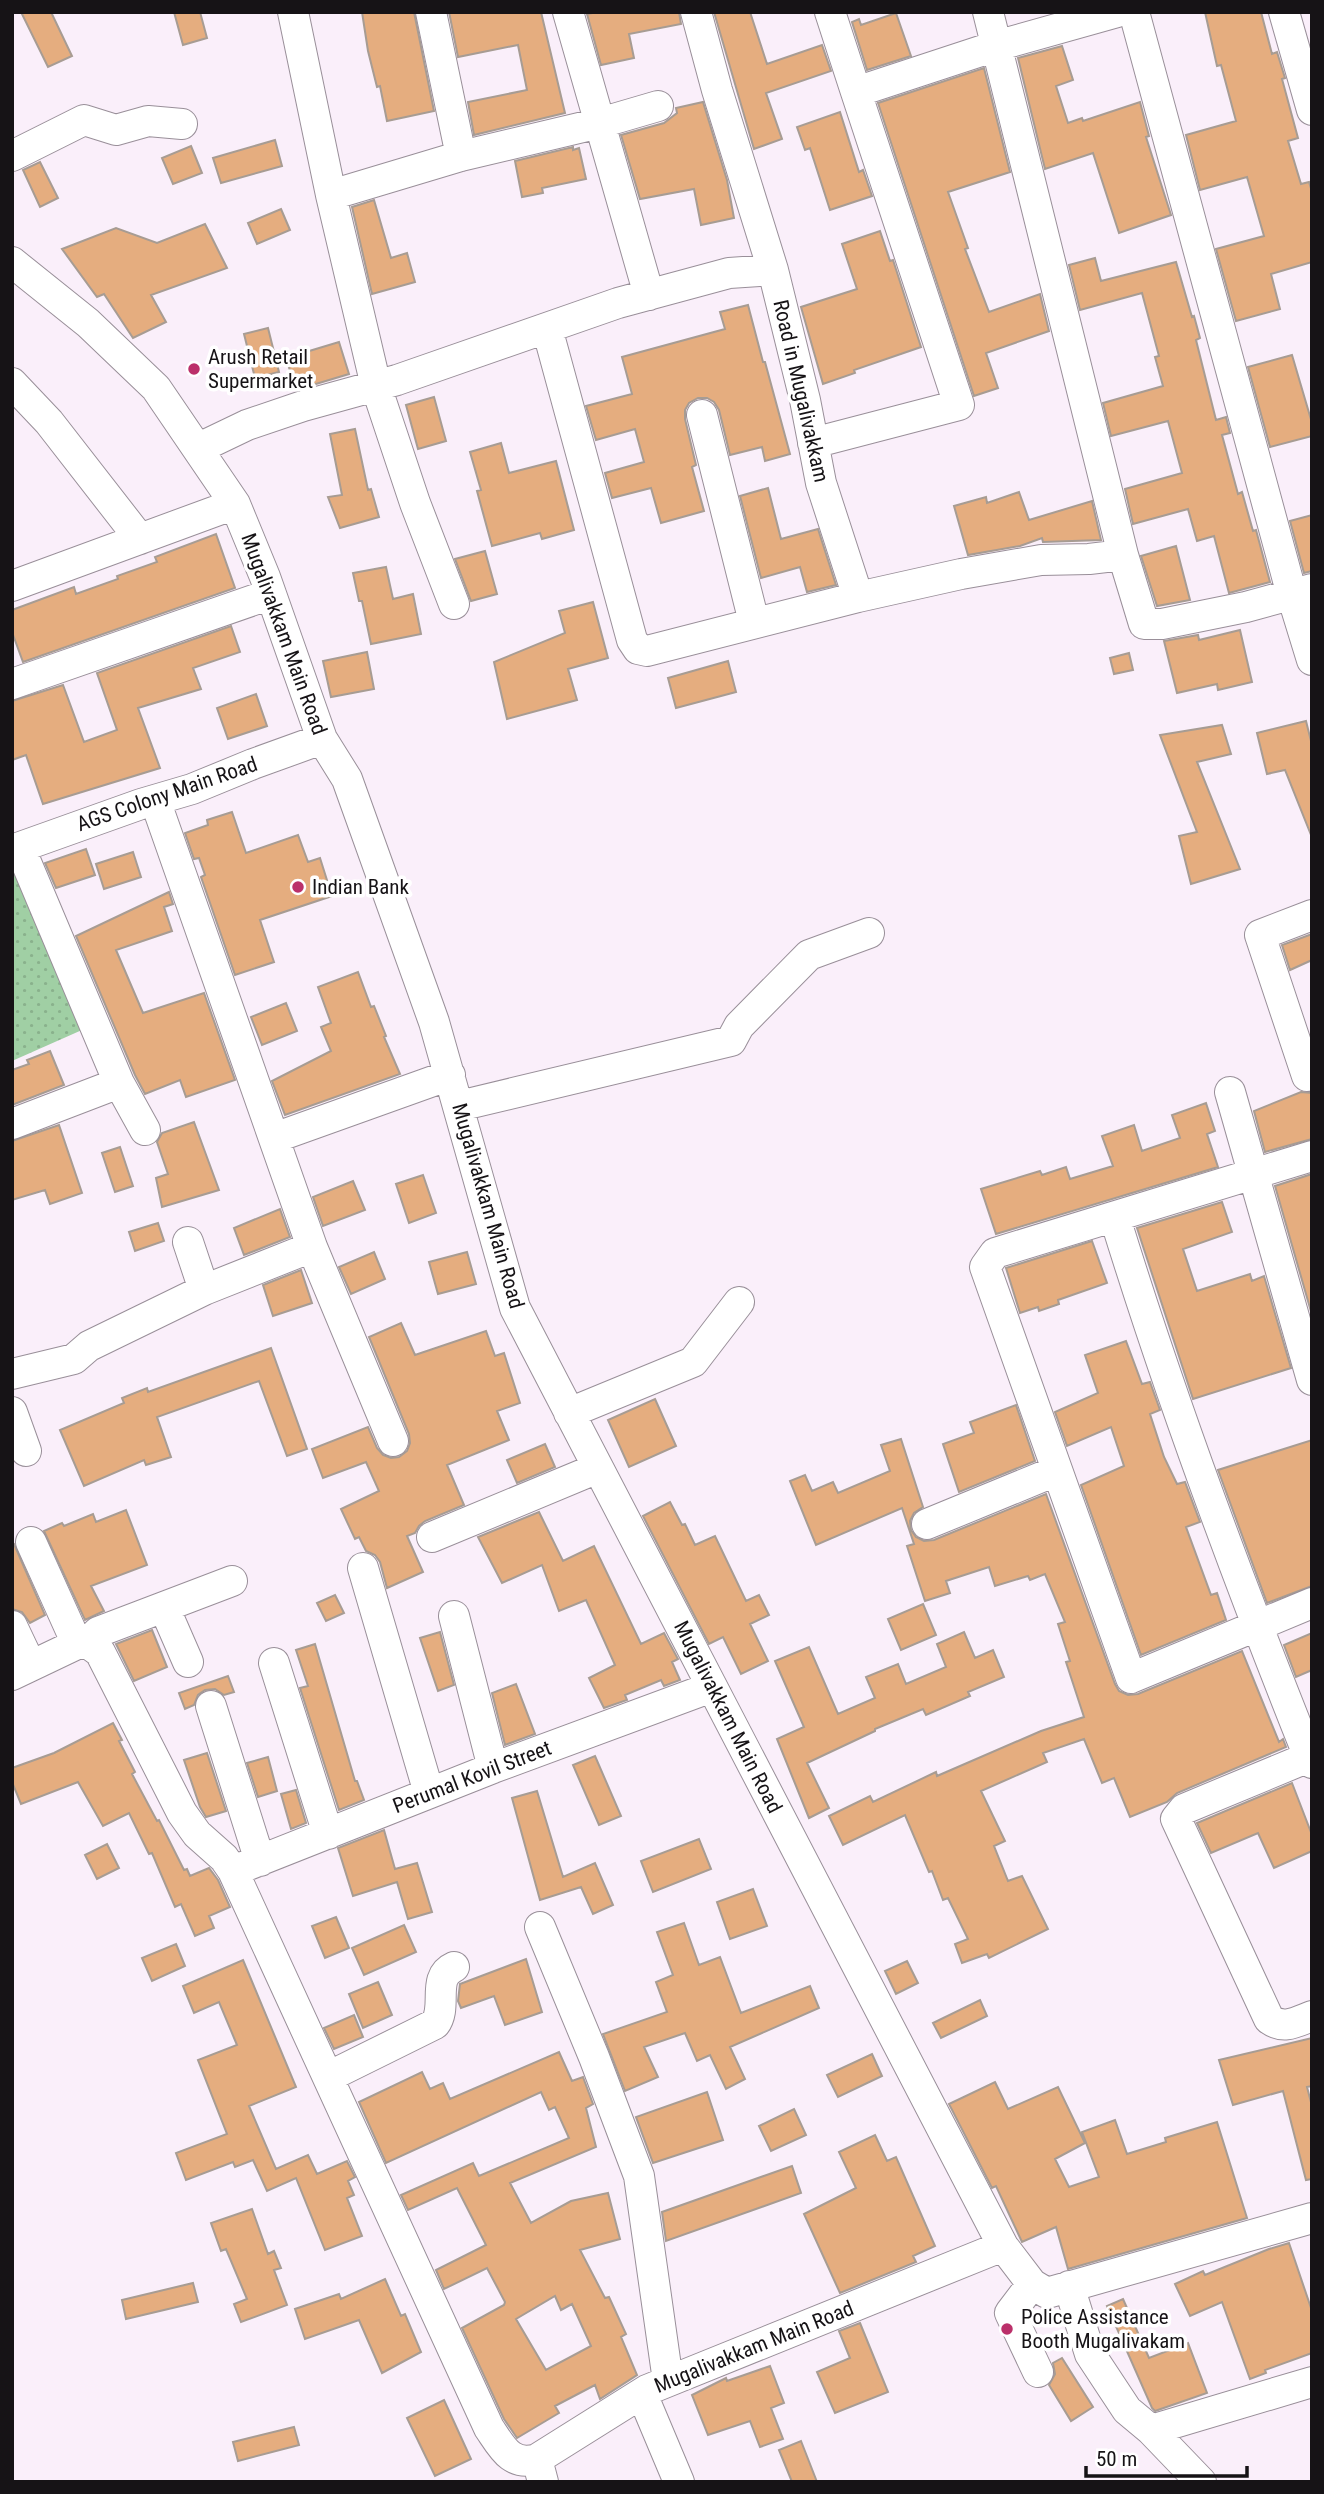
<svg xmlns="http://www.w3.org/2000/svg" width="1324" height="2494" viewBox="0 0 1324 2494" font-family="'Roboto Condensed',sans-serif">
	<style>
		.park { fill: url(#park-dots) }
		.building { fill: #e5ad7f; stroke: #a79c93; stroke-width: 2; fill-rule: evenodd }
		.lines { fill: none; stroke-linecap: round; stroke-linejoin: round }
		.minor-casing { stroke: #998f99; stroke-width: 32 }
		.minor { stroke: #fff; stroke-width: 30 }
		.poi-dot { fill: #bb306a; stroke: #fff; stroke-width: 2.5 }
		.labels { text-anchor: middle; stroke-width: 7; stroke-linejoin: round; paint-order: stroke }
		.poi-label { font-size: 21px; fill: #161316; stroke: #fff; text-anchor: start }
		.street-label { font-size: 21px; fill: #161316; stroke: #fff }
	</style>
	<defs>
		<pattern id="park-dots" width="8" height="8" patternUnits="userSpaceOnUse" patternTransform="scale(1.75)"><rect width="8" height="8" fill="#a0cfa4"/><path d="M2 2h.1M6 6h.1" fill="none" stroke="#89b18c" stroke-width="1.8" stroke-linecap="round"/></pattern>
	</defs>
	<rect width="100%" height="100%" fill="#faeffa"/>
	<path class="park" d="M12 851 91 1026 12 1061Z"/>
	<path class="building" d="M21 12H51L72 56 48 67Z
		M174 12H200L207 38 183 45Z
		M362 12H414L434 111 387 121 380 86 377 87 368 51Z
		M449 12H541L565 113 474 135 468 102 527 90 518 45 458 57Z
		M598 12H679L681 24 629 34 634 58 601 65 587 14Z
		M714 12H750L767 64 822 45 831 71 766 93 782 139 754 149Z
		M1205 12H1261L1272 54 1277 52 1285 78 1282 79 1298 138 1288 141 1301 184 1309 182 1312 192V262L1271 274 1280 309 1236 321 1216 249 1264 236 1247 177 1200 190 1186 135 1236 121 1221 65 1217 66Z
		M896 13 911 56 867 70 852 22 859 19 861 25Z
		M1062 46 1073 80 1056 86 1068 123 1082 118 1083 121 1140 102 1149 136 1146 137 1171 215 1119 233 1093 153 1045 169 1018 58Z
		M984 68 1010 172 948 192 968 248 965 249 989 312 1040 294 1049 331 986 353 998 388 974 396 878 103Z
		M703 102 727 180 734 218 701 225 694 189 640 199 621 135 664 123 677 113 676 108Z
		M840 112 859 172 863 170 872 196 830 210 810 148 805 150 797 127Z
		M275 140 282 166 221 183 213 158Z
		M191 146 202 173 173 184 162 158Z
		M573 147V150L579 148 586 179 542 188 543 193 522 197 515 161Z
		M40 162 58 198 40 207 23 170Z
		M374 200 391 258 407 253 415 282 372 294 352 207Z
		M281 209 290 230 257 244 248 223Z
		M205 224 227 268 151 295 166 322 133 338 104 294 97 297 62 249 116 228 157 243Z
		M880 231 890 261 893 260 921 347 854 370 855 373 823 384 801 307 857 289 842 244Z
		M1095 258 1101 281 1176 262 1192 317 1194 316 1200 338 1196 340 1216 420 1226 417 1230 433 1222 435 1238 494 1242 492 1253 531 1256 530 1270 582 1229 593 1214 536 1197 541 1188 509 1133 524 1125 489 1182 473 1168 421 1111 436 1103 403 1163 386 1155 357 1159 356 1142 293 1080 310 1069 265Z
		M748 305 763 362H765L790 454 765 461 762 447 730 455 719 410 714 402 707 398H698L689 403 685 410V419L696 465 692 467 704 511 661 523 651 488 612 498 605 473 644 462 635 429 596 440 586 406 632 394 622 357 725 329 720 312Z
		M268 328 279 372 255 378 244 334Z
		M339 342 349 374 296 390 286 358Z
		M1292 355 1312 423V436L1270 447 1248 367Z
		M434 397 446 441 418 449 406 405Z
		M355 429 368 490 371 489 379 517 340 528 328 497 342 495 330 434Z
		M501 443 509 473 556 461 574 530 542 539 540 533 492 546 477 491 481 490 470 452Z
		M768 488 781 539 818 529 836 585 807 592 800 567 761 578 740 496Z
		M1019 492 1029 520 1092 501 1101 540 1043 542 1042 538 1020 546 968 555 954 506 986 497 987 503Z
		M1312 515V571L1304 573 1290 521Z
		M216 534 235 588 23 662 12 632V610L74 587 76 594 118 579 117 576 157 562 155 557Z
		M1176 546 1190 600 1157 606 1141 556Z
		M485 551 497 594 471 601 455 559Z
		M386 567 393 599 413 594 421 634 371 644 362 601H359L353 573Z
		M593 602 608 658 568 669 577 700 507 719 494 662 565 633 559 611Z
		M231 626 240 652 193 668 201 689 138 708 160 768 43 804 26 755 12 760V701L63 685 84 742 117 730 97 673Z
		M1240 630 1252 682 1218 690 1217 684 1177 693 1164 641 1198 635 1199 640Z
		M367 652 374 689 331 697 323 661Z
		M1129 653 1133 670 1114 674 1110 658Z
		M728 661 736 692 676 708 668 678Z
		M256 694 267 726 228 739 217 708Z
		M1306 721 1312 745 1311 835 1285 770 1267 774 1257 733Z
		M1222 725 1231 754 1197 762 1240 869 1191 884 1179 836 1197 832 1160 735Z
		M232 812 246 853 298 835 308 862 320 858 332 896 260 920 274 962 235 975 201 877 205 875 199 858 194 859 185 833 208 825 207 820Z
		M86 849 95 875 56 888 45 863Z
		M133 852 141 877 104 889 96 864Z
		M169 892 173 904 164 907 172 931 116 950 143 1013 204 993 235 1080 186 1097 180 1080 145 1094 135 1075 76 936Z
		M1312 934V960L1290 970 1282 945Z
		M358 972 371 1007 374 1006 386 1036 384 1037 400 1074 285 1115 272 1081 331 1051 321 1027 331 1023 318 987Z
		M286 1003 297 1031 262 1045 251 1017Z
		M50 1051 64 1085 12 1105V1070L29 1064 27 1060Z
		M1301 1092 1312 1093V1139L1265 1152 1254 1111Z
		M1206 1103 1215 1131 1207 1134 1218 1167 996 1234 981 1189 1040 1171 1042 1175 1066 1167 1070 1179 1113 1166 1102 1136 1134 1125 1142 1151 1180 1138 1172 1115Z
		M194 1122 219 1190 162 1207 156 1178 168 1174 157 1142 162 1133Z
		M59 1125 82 1193 50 1204 45 1190 12 1200V1141Z
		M120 1147 133 1186 115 1192 102 1153Z
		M1312 1174V1315L1275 1186Z
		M423 1175 436 1213 409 1223 396 1184Z
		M353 1181 365 1210 323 1226 313 1197Z
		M1222 1202 1232 1232 1183 1249 1197 1291 1250 1274 1252 1281 1264 1276 1291 1368 1193 1399 1137 1228Z
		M280 1209 290 1237 244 1255 234 1228Z
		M158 1223 164 1241 135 1251 129 1232Z
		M1092 1241 1107 1283 1058 1300 1059 1304 1039 1311 1038 1307 1020 1313 1006 1268Z
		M374 1252 385 1279 351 1294 339 1267Z
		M467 1252 476 1284 438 1294 429 1262Z
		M301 1270 312 1303 273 1316 263 1285Z
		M401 1323 415 1355 486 1331 495 1356 504 1353 520 1403 497 1411 509 1440 447 1465 464 1505 425 1521 419 1526 415 1533 407 1536 423 1572 387 1588 380 1562 375 1555 366 1551 359 1537 355 1539 341 1509 379 1491 366 1462 323 1478 312 1449 368 1427 377 1448 383 1455 391 1458 399 1457 407 1451 410 1443 409 1434 369 1337Z
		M1126 1341 1142 1384 1150 1382 1160 1410 1150 1414 1164 1457 1177 1484 1185 1482 1200 1522 1186 1527 1211 1595 1217 1593 1226 1620 1141 1655 1081 1485 1124 1466 1111 1427 1067 1446 1055 1412 1098 1393 1085 1355Z
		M271 1348 307 1449 287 1456 259 1381 157 1417 171 1457 146 1465 144 1460 84 1486 60 1430 124 1403 122 1398 147 1388 148 1392Z
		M655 1399 676 1446 629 1467 608 1420Z
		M1016 1405 1035 1461 959 1492 943 1444 974 1433 970 1422Z
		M901 1439 923 1507 914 1513 910 1521 911 1530 916 1537 924 1541 934 1540 1046 1494 1115 1684 1119 1691 1128 1695 1138 1694 1242 1651 1279 1742 1283 1739 1286 1747 1177 1793 1167 1802 1130 1817 1114 1778 1102 1783 1084 1739 1043 1753 1047 1762 981 1791 1005 1841 994 1846 1008 1881 1022 1876 1048 1929 989 1958 987 1954 962 1963 955 1944 968 1939 948 1898 943 1900 932 1871 929 1872 905 1815 843 1845 829 1816 870 1796 873 1802 936 1772 937 1776 1041 1731 1084 1717 1066 1662 1070 1661 1058 1624 1065 1622 1045 1574 1030 1580 1028 1576 995 1586 989 1567 946 1581 950 1593 925 1601 907 1546 914 1544 902 1508 816 1545 790 1481 805 1475 812 1491 833 1482 838 1493 890 1471 881 1445Z
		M1312 1440V1586L1267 1603 1218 1470Z
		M545 1444 555 1467 517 1483 507 1460Z
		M670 1502 682 1525 685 1524 695 1545 715 1536 746 1601 759 1595 769 1615 750 1624 768 1661 741 1674 723 1637 709 1644 643 1516Z
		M126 1510 147 1565 91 1586 104 1611 85 1620 44 1531 62 1523 64 1526 93 1514 96 1522Z
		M539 1512 563 1561 594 1546 641 1644 664 1633 678 1659 672 1662 680 1680 664 1686 661 1680 625 1695 627 1700 604 1708 589 1678 615 1665 586 1600 559 1611 542 1565 502 1583 478 1537Z
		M14 1544 45 1615 30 1623 22 1612 12 1609V1545Z
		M335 1595 344 1613 326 1621 317 1603Z
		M923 1604 936 1635 901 1650 888 1619Z
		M152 1630 167 1667 134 1681 116 1644Z
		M440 1632 454 1685 438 1691 420 1638Z
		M964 1632 975 1658 993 1650 1004 1677 968 1692 970 1696 926 1715 923 1709 875 1729V1731L807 1763 829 1808 809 1818 777 1739 804 1727 775 1661 809 1647 838 1714 875 1698 866 1677 898 1664 906 1684 946 1667 937 1644Z
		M1312 1633V1670L1296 1677 1284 1645Z
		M315 1644 355 1781H357L364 1800 339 1810 300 1688 308 1686 296 1650Z
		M228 1676 234 1692 224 1695 215 1689 205 1690 198 1695 194 1705 185 1709 179 1693Z
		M516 1684 535 1734 505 1745 492 1693Z
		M113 1723 122 1740 119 1741 135 1772 132 1774 157 1821 159 1820 184 1870 187 1869 190 1876 209 1868 218 1880 230 1907 209 1916 214 1928 195 1936 181 1904 175 1907 152 1853 149 1854 129 1813 103 1826 78 1782 21 1804 12 1782V1768L54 1753Z
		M207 1753 226 1811 206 1817 200 1807 184 1760Z
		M595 1756 621 1816 599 1825 573 1765Z
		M268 1757 277 1791 258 1797 247 1763Z
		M1292 1783 1312 1835V1851L1274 1868 1258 1833 1211 1853 1197 1823Z
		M296 1790 306 1823 291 1829 281 1794Z
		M537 1791 563 1877 595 1863 613 1905 593 1914 581 1887 540 1900 512 1798Z
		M384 1830 395 1869 417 1863 432 1912 408 1919 397 1882 353 1896 338 1848Z
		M699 1839 711 1869 653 1892 641 1861Z
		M107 1844 119 1868 97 1879 85 1855Z
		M753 1889 767 1926 730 1939 717 1902Z
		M336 1917 349 1948 325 1958 312 1926Z
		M684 1923 699 1965 720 1957 741 2013 810 1986 819 2008 730 2047 745 2079 726 2089 710 2055 697 2061 685 2033 644 2047 658 2077 625 2091 603 2034 667 2012 656 1982 673 1975 657 1932Z
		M404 1925 416 1952 364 1975 352 1948Z
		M176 1944 185 1966 152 1981 142 1958Z
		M526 1959 542 2012 505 2025 494 1996 461 2008 458 2001 460 1984Z
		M243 1960 296 2087 249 2106 276 2169 308 2155 317 2174 347 2161 355 2177 348 2181 354 2195 347 2198 362 2236 325 2250 296 2178 267 2191 253 2160 235 2167 233 2162 186 2180 176 2153 227 2134 198 2060 237 2045 219 2002 194 2013 183 1986Z
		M907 1961 918 1983 896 1994 885 1971Z
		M378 1982 392 2015 363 2028 349 1994Z
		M980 2000 987 2016 941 2038 933 2023Z
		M354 2015 363 2037 334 2049 324 2028Z
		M1312 2038V2086L1307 2087 1312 2106V2179L1306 2180 1283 2091 1233 2105 1219 2060Z
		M559 2052 572 2081 583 2077 593 2104 586 2108 596 2147 510 2183 531 2223 571 2201 608 2193 620 2239 580 2250 605 2298 609 2297 626 2334 621 2337 637 2375 600 2399 595 2385 555 2406 559 2413 517 2438 504 2419 462 2328 504 2305 505 2302 487 2268 444 2289 436 2270 486 2245 457 2188 408 2210 401 2195 473 2163 479 2176 569 2138 555 2107 549 2110 541 2092 386 2163 359 2102 422 2072 430 2089 443 2083 450 2099ZM555 2296 561 2310 572 2304 591 2346 546 2370 516 2319Z
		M872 2054 882 2076 838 2097 827 2075Z
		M995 2082 1008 2109 1058 2087 1085 2143 1055 2159 1069 2187 1099 2177 1082 2132 1115 2120 1127 2154 1166 2142 1165 2138 1217 2122 1247 2218 1068 2269 1056 2227 1022 2242 996 2186 992 2188 949 2104Z
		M707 2092 723 2140 653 2163 636 2117Z
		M794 2109 806 2135 771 2151 759 2126Z
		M875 2135 887 2161 896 2157 935 2246 913 2256 916 2262 840 2293 804 2214 856 2188 839 2152Z
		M792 2166 801 2193 666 2241 662 2212Z
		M252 2209 268 2254 274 2251 281 2268 274 2270 287 2305 241 2322 234 2304 247 2299 226 2249 221 2251 211 2223Z
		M1289 2243 1312 2311V2353L1265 2370 1266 2373 1250 2379 1222 2302 1190 2316 1175 2284 1203 2271 1205 2275 1269 2249Z
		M385 2279 401 2316 405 2314 421 2352 382 2373 359 2320 305 2339 295 2309 339 2294 341 2299Z
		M193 2283 198 2302 126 2319 122 2300Z
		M1123 2299 1149 2358 1188 2343 1207 2393 1155 2411 1152 2408 1107 2306Z
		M860 2323 888 2392 835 2413 817 2372 850 2358 839 2331Z
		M1062 2358 1093 2407 1071 2421 1049 2385 1055 2374 1053 2363Z
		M770 2366 784 2403 771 2408 783 2439 760 2447 750 2421 708 2435 692 2395 726 2378 727 2381Z
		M444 2400 471 2459 435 2476 407 2418Z
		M294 2427 299 2445 238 2461 233 2442Z
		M801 2441 817 2482H792L779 2450Z"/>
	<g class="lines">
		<g class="minor-casing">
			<path id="minor" d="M293 12 331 195
				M431 12 461 156
				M568 12 649 295
				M696 12 717 90 773 270
				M830 12 856 92 996 46 1117 12
				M988 12 1123 555
				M1134 12 1292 595 1312 660
				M1284 12 1312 110
				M12 156 84 120 116 130 148 121 182 124
				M12 262 88 323 156 388 235 504 265 577 322 739 347 779 434 1022 515 1308 1003 2246 1032 2284 1047 2293 1312 2218
				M547 328 632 640 638 649 647 651 858 597
				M12 383 49 422 140 539
				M702 415 754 622
				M813 443 959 405 856 92
				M199 448 247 425 303 406 397 380 618 303 729 273 773 270 805 400 821 483 858 597 961 574 1041 560 1089 559 1123 555 1144 624H1162L1246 607 1312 589
				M12 586 235 504
				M454 604 415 503 376 386 331 195 461 156 600 123 658 106
				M12 684 271 594
				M155 800 312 1247 393 1441
				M12 850 141 804 192 789 253 764 322 739
				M1307 1076 1260 935 1312 915
				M119 1083 145 1130
				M1230 1092 1312 1380
				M459 1106 731 1041 739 1026 809 955 869 933
				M12 1124 119 1083 20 848
				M274 1138 450 1075
				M1312 1156 995 1253 985 1267 1131 1678 1312 1603
				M1115 1218C1171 1400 1238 1580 1309 1757
				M204 1290 312 1247
				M12 1374 74 1359 89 1346 204 1290 188 1242
				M12 1412 26 1451
				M569 1413 693 1362 739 1302
				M927 1524 1056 1471
				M432 1537 598 1468
				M31 1542 77 1644
				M363 1568 429 1793
				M164 1607 188 1662
				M454 1616 493 1768
				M12 1626 31 1666
				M86 1644 98 1632 232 1581
				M274 1663 328 1834
				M12 1675 77 1644H89L100 1652 182 1813 197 1834 224 1858 233 1871 489 2428C502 2447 511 2467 537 2459
				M211 1706 260 1861
				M1312 1763 1309 1757 1184 1809 1176 1819 1269 2019C1284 2030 1296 2022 1312 2016
				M233 1871 493 1768 712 1687
				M540 1927 594 2057 639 2176 668 2381
				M328 2077 435 2024C448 2007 431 1977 454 1967
				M1032 2284 1010 2313 1038 2372
				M1069 2286 1090 2354 1127 2410 1151 2430 1312 2382
				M642 2394 679 2482
				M1151 2430 1201 2482
				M543 2482 537 2459 647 2390 1003 2246"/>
		</g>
		<use href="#minor" class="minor"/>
	</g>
	<g class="poi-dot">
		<circle cx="194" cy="369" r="7"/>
		<circle cx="298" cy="887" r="7"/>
		<circle cx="1007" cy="2329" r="7"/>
	</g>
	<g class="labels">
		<g class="poi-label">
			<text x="208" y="364">Arush Retail<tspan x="208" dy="24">Supermarket</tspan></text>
			<text x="312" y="894">Indian Bank</text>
			<text x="1021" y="2324">Police Assistance<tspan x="1021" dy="24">Booth Mugalivakam</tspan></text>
		</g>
		<g class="street-label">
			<text transform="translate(801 391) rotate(77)" y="7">Road in Mugalivakkam</text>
			<text transform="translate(284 634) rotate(70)" y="7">Mugalivakkam Main Road</text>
			<text transform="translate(167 794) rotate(-19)" y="7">AGS Colony Main Road</text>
			<text transform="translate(488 1206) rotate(74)" y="7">Mugalivakkam Main Road</text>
			<text transform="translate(728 1717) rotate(63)" y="7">Mugalivakkam Main Road</text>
			<text transform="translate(472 1777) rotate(-21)" y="7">Perumal Kovil Street</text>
			<text transform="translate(754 2347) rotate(-22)" y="7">Mugalivakkam Main Road</text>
		</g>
	</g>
	<rect width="1324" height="2494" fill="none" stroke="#161316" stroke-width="28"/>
	<path d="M1086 2466v10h161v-10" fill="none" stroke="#161316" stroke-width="3.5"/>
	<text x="1096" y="2466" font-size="21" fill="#161316" stroke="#ffffff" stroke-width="5" paint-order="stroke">50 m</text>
</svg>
